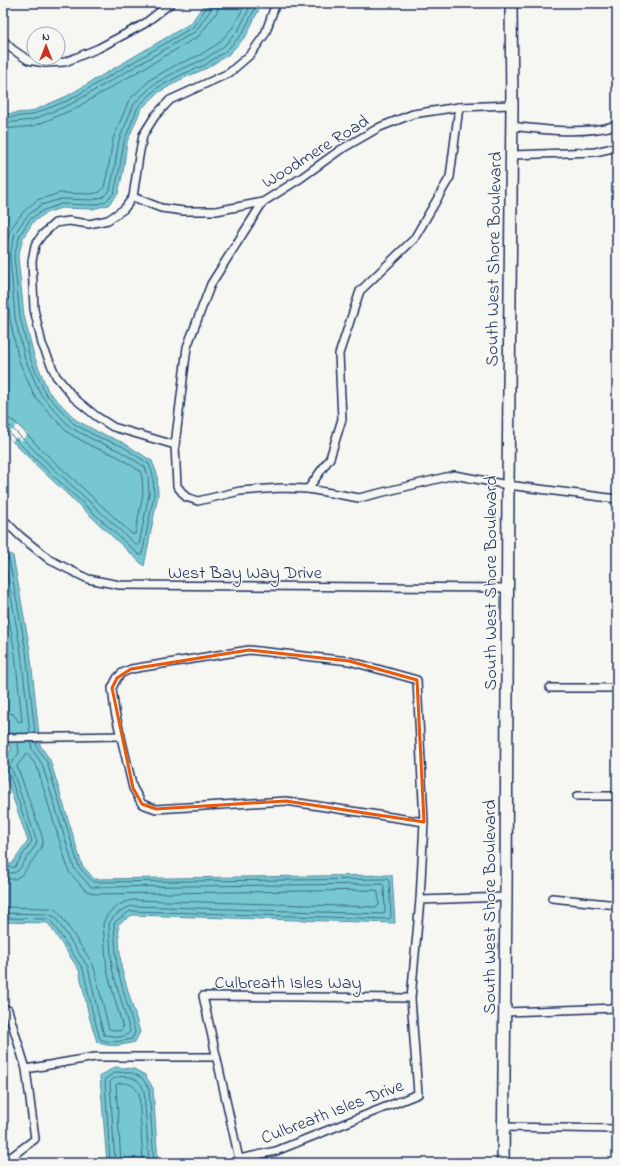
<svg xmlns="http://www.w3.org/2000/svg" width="620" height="1166" font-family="'Indie Flower',sans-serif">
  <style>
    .water { fill: #76c7cf; stroke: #528aa2 }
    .pier { fill: #f6f6f2 }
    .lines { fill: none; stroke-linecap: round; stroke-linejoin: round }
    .shore { stroke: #3f6c8b; stroke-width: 1 }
    .street-casing { stroke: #1b2f5e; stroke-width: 10 }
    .secondary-casing { stroke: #1b2f5e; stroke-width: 14 }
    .street { stroke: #f6f6f2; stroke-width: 7 }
    .secondary { stroke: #f6f6f2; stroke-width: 11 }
    .marked { fill: none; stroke: #e8590c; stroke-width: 3; stroke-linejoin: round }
    .labels { text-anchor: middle; stroke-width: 3; stroke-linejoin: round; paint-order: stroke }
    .street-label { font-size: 18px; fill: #1b2f5e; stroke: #f6f6f2 }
  </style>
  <rect width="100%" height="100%" fill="#f6f6f2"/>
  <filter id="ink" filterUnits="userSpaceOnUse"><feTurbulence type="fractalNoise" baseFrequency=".025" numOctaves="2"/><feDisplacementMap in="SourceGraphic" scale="8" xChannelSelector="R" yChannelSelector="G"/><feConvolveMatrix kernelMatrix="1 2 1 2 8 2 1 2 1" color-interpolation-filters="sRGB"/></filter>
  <g filter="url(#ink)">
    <g class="water">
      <path d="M205,3h57l-16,33 -17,18 -22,14 -23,10 -25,14 -18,17 -14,33 -4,30 -5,22 -10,11 -15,4 -32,-1 -15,5 -13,9 -10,16 -5,19 6,59 10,40 14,35 28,29 22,12 26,11 28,18 5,13 1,21 -14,71 -111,-104 -30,-30v-318l27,-2 37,-16 124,-73z"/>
      <path d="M3,550l10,6 17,94 10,95 10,15 32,105 12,14 298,-4 3,48 -263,-8 -14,9 3,43 19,65 -5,10c-12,3 -26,6 -38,0l-8,-26 -10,-46 -31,-47 -45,-1v-58h9l16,-23 -23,-66 -2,-17 8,-8 -8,-30z"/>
      <path d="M115,1067l19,2 11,6 8,13 5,75h-51l-7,-87z"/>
    </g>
    <path class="pier" d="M17,425l11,9 -7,7 -4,-4 -5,4 -5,-5z"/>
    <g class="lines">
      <g class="shore">
        <path d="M3,118l28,-3 38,-15 124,-73 14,-20 1,-4"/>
        <path d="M3,123l29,-3 39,-16 125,-73 15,-22 2,-6"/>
        <path d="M3,129l31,-3 40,-17 125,-73 18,-24 2,-9"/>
        <path d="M3,418l6,1 6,3 28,29 89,83h3l8,-40 -1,-17 -2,-6 -23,-15 -26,-10 -24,-14 -32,-35 -16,-36 -9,-41 -6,-66 6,-24 13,-18 14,-12 23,-7 31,1 9,-2 4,-5 4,-17 5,-31 16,-39 22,-21 27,-15 22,-9 19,-12 14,-16 13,-24"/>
        <path d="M3,424l8,3 28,28 97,90h3l10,-51 -1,-18 -3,-9 -25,-16 -26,-11 -23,-12 -30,-33 -16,-36 -10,-41 -5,-63 5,-22 12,-17 14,-11 20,-6 31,1 11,-3 7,-7 4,-19 5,-31 15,-36 20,-20 27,-15 22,-9 20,-13 15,-16 14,-28"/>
        <path d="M3,430l4,1 28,28 104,96h3l12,-60 -1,-20 -4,-11 -27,-18 -26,-10 -22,-12 -29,-31 -15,-35 -10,-41 -6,-61 6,-21 10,-16 14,-9 17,-6 32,1 12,-3 9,-9 5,-21 5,-31 14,-34 19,-19 26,-14 22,-9 21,-14 16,-17 16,-31"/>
        <path d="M3,554l6,5 17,92 9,82"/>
        <path d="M3,560l2,2 16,90 9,81"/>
        <path d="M3,585l12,68 7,68 -3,1 -6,-8 -10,-3"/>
        <path d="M3,770l3,1 3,2 23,68 -17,26 -12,1"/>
        <path d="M3,873h10l5,-2 17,-25 2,-4 -24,-70 -4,-6 10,-13 -1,-11"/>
        <path d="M3,879h12l8,-5 18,-26 2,-6 -1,-6 -25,-70 10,-13 10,14 32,105 16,18 10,4 281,-4 2,2 1,13 -2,2 -244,-7c-11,1 -27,12 -30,24l4,47 16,57 -3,3 -11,-2 -16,-65 -34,-51 -4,-4 -6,-1 -46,-1"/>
        <path d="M3,913l45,1 7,3 33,50 10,46 6,22 17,2 7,-3 2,-3 -18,-62 -3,-45c3,-8 16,-17 24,-18l250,8 2,-2 -1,-26 -2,-2 -291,3 -17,-19 -32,-104 -10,-15 -1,-7"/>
        <path d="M3,918l45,1 3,2 32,48 10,45 7,25c9,5 23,2 32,0l3,-7 -18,-64 -3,-44 2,-3 14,-10 259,8 2,-2 -2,-36 -2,-2 -294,3 -14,-15 -32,-105 -10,-15 -1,-5"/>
        <path d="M110,1163l-5,-84 11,-7 17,1 9,5 7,11 5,74"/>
        <path d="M115,1163l-5,-81c6,-8 22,-7 29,0 2,2 4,6 5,9l5,72"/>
        <path d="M121,1163l-5,-78 3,-2c10,0 14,1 20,10l4,70"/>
      </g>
      <defs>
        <g id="street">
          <path d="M3,40l9,9 16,11 17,3 20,-1 34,-14 45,-24 27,-21"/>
          <path d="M512,126c35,4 71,9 105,-1"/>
          <path d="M512,155l83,-3 22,-5"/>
          <path d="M133,197l28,11 23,3h32l47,-9 38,-24 39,-28 40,-23 33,-13 46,-7 53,-2"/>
          <path d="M263,202l-52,82 -24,63 -12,98 2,41 9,11 12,4 42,-10 41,-3 27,1 51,9 95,-23 54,10 109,14"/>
          <path d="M175,445l-62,-18 -17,-11 -22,-18 -18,-22 -14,-32 -8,-35 -2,-48 3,-16 7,-10 13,-12 14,-2 20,3 19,-4 16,-11 9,-12 6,-41 4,-21 12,-19 15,-16 59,-27 22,-19 14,-20 11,-31"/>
          <path d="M308,489l22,-31 12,-39 -3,-65 21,-63 54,-52 36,-62 9,-70"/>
          <path d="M3,519l17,17 30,24 38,19 32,6 387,3"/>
          <path d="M550,688h67"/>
          <path d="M3,738l118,-2"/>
          <path d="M577,796h40"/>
          <path d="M552,898l65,7"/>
          <path d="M420,900l86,-3"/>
          <path d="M411,998l-208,-2 36,163 37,-8 142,-57 -7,-96 9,-98 4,-78 -7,-142 -68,-19 -100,-11 -118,19 -9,4 -5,5 -5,10 3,24 18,76 9,16 14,5 130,-8 138,21"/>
          <path d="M3,1009l5,1 18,59 9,70 -24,18 -8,-2"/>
          <path d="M506,1012l111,-4"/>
          <path d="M26,1069l69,-12h121"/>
          <path d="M503,1127l114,2"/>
        </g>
        <path id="secondary" d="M503,1163l3,-266 2,-412 4,-380 -1,-102"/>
      </defs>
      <use href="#street" class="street-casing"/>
      <use href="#secondary" class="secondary-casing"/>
      <use href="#street" class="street"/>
      <use href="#secondary" class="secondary"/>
    </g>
  </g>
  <path class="marked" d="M249,650l100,11 68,19 7,142 -138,-21 -130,8 -14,-5 -9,-16 -21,-100 5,-10 14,-9z"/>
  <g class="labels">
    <g class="street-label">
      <text transform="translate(315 151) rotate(-32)" y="6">Woodmere Road</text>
      <text transform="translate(493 259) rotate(-89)" y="6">South West Shore Boulevard</text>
      <text x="245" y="578">West Bay Way Drive</text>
      <text transform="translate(490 583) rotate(-90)" y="6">South West Shore Boulevard</text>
      <text transform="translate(489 907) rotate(-90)" y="6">South West Shore Boulevard</text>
      <text x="288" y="988">Culbreath Isles Way</text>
      <text transform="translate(332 1111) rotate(-21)" y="6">Culbreath Isles Drive</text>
    </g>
  </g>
  <rect width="620" height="1166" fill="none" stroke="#f6f6f2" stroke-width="16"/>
  <rect x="8" y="8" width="604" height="1150" fill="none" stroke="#1b2f5e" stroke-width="1.5" filter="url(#ink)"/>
  <g transform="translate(46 46)"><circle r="19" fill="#f6f6f2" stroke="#9ea6b7"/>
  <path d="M0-3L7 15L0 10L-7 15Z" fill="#c8321e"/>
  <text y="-6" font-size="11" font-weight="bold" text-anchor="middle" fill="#1b2f5e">N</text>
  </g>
</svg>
